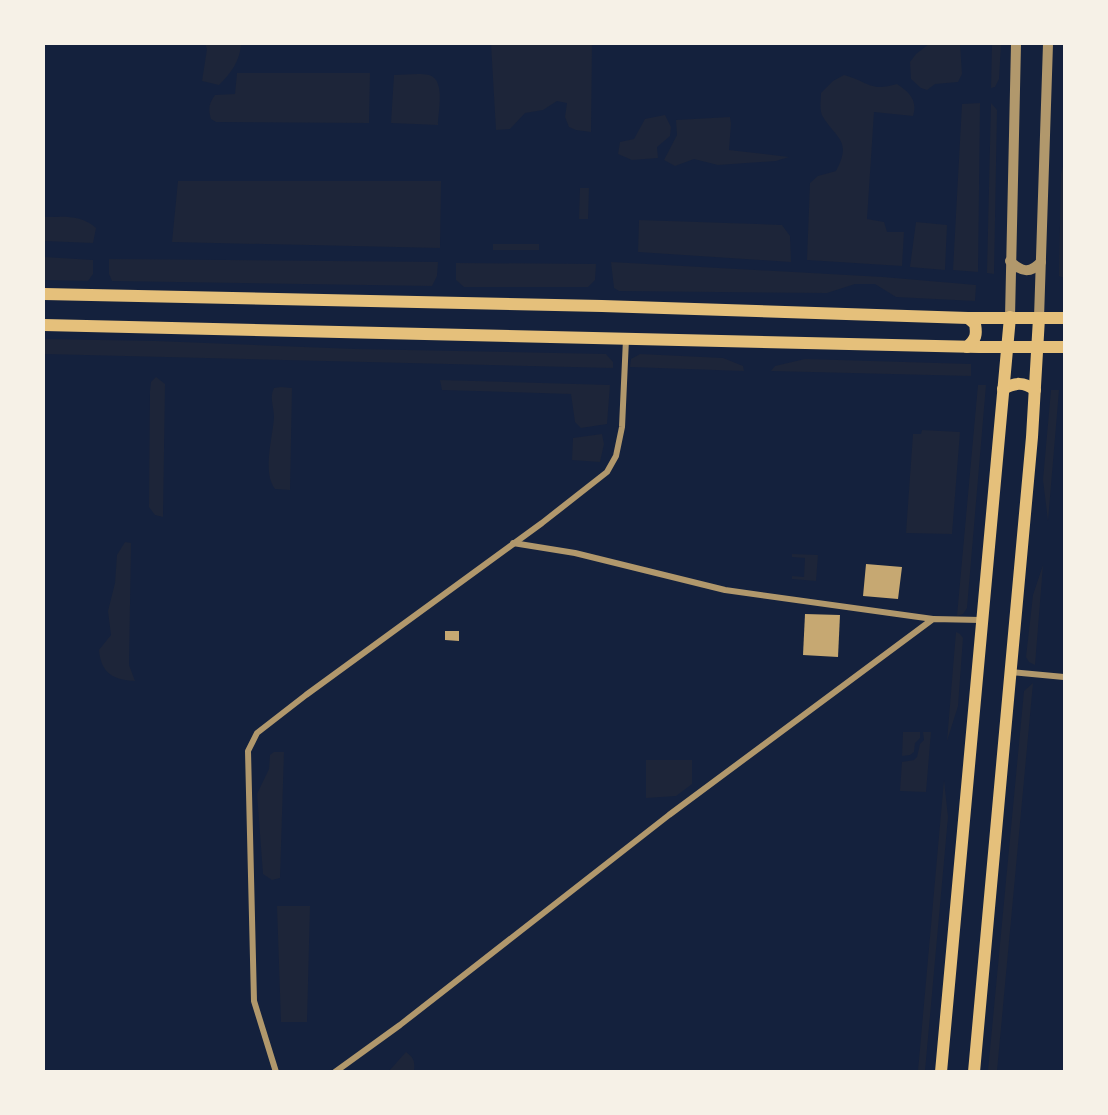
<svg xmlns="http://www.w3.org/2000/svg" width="1108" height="1115" font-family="'Alegreya Sans',sans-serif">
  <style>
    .green { fill: #1d2539 }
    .building { fill: #c6a872 }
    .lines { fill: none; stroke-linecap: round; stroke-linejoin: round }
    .minor { stroke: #b1986c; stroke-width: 6 }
    .tertiary { stroke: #b1986c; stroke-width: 10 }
    .secondary { stroke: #e5c07b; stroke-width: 12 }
  </style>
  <rect width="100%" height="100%" fill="#14213d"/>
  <g class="green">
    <path d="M205,44h36c-1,17 -10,29 -22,41l-17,-4 5,-32z"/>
    <path d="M491,44h101l-1,88 -15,-2 -7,-3 -4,-10 2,-14 -10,-2 -14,9 -18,3 -15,16 -14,1z"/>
    <path d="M929,44h31l2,30 -4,8 -23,2 -8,6 -6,-2 -10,-9 -1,-17 6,-8z"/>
    <path d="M992,44h9l-2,35 -4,8 -4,1z"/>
    <path d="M237,73h133l-1,50 -153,-1 -5,-3c-3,-10 -2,-16 4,-24l20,-1z"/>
    <path d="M394,75c10,0 25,-2 35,0 17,5 9,37 9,50l-47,-2z"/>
    <path d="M844,75c25,7 26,17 53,9 12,8 21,16 16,32l-39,-4 -7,107 17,3 3,10h17l-2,34 -95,-6 3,-77 8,-7 18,-5c16,-30 1,-32 -13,-54 -4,-6 -2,-17 -2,-24l12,-12z"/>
    <path d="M980,103l-2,169 -25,-2 9,-166z"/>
    <path d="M991,103l6,7 -3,164 -7,-1z"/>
    <path d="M665,115l6,12 -1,9 -13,11 1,11 -26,2 -14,-6 2,-12 14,-3 11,-20z"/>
    <path d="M730,117l1,7 -2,26 60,7 -13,4 -58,4 -24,-6 -19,7 -11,-6 13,-25 -1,-15z"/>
    <path d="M1064,162v116l-5,-2 2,-102z"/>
    <path d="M178,181h263l-1,67 -268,-6z"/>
    <path d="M580,188h9l-1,31h-9z"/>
    <path d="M44,217c19,0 37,-3 52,11l-3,15 -49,-2z"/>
    <path d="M639,220l143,5 8,11 1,26 -153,-10z"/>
    <path d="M916,222l31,3 -2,45 -35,-3z"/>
    <rect x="493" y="244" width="46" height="6"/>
    <path d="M44,257l49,3v14l-5,7 -44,-1z"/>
    <path d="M109,259l329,3 -1,14 -5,10 -320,-5 -3,-7z"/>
    <path d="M611,262l272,15 93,8 -1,16 -79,-4 -21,-13h-20l-28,9 -208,-2 -5,-3z"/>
    <path d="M456,263l140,1 -1,16 -7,7h-124l-8,-7z"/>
    <path d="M44,339l112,2 199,8 251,5 7,8v6l-569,-14z"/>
    <path d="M640,354l83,4 20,8 1,5 -114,-4 1,-8z"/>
    <path d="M805,359l166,5v12l-200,-5 4,-5z"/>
    <path d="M156,377l9,7 -2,133 -8,-2 -6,-8 1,-116 1,-9z"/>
    <path d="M440,380l170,5 -3,39 -26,4 -6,-6 -4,-28 -129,-4z"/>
    <path d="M978,385h8l-19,223 -4,6 -6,2z"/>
    <path d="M281,387l11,1 -2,102 -15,-1c-13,-17 -2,-53 -1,-72 0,-10 -5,-20 0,-29z"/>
    <path d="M1051,390h8l-11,131 -5,-41z"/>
    <path d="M922,430l38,2 -8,102 -46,-1 7,-99h8z"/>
    <path d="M602,434l2,10 -4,18 -28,-2 1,-22z"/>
    <path d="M125,542l6,1 -2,122 6,16c-22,-1 -34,-8 -36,-31l12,-15 -3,-24 7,-28 2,-28z"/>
    <path d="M792,554l26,1 -2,26 -24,-2v-3l12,1 1,-19 -13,-1z"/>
    <path d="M1043,565l-8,100 -6,-3 -3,-5 7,-62z"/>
    <path d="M956,632l4,2 3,4 -5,68 -11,35z"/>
    <path d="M1033,683l-36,388h-9l36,-380z"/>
    <path d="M903,732h17v6l-5,5 -1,9 -4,3 -8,1z"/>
    <path d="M923,732h8l-5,60 -26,-1 2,-29 12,-2 3,-3 3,-13 4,-4z"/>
    <path d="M274,752h10l-4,126 -8,2 -9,-6 -6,-80 12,-25 1,-14z"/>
    <path d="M646,760h46v24l-16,12 -30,2z"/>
    <path d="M944,780l4,37 -23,254h-7z"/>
    <path d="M277,906h33l-3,116h-26z"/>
    <path d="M406,1052c8,6 9,9 8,19h-25z"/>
  </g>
  <g class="building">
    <path d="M866,564l36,3 -4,32 -35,-3z"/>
    <path d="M805,614l35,1 -2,42 -35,-2z"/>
    <path d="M445,631h14v10l-14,-1z"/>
  </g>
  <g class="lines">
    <g class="minor">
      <path d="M513,543l62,10 150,37 208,29"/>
      <path d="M1011,672l53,5"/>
      <path d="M276,1072l-22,-71 -6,-250 9,-18 49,-38 236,-172 65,-51 9,-16 6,-29 4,-88"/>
      <path d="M335,1072l65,-47 269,-210 264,-196 48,1"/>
    </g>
    <g class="tertiary">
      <path d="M1010,261c11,11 20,13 31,1"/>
      <path d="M1010,317l6,-273"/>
      <path d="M1039,318l9,-274"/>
    </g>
    <g class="secondary">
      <path d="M44,294l558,12 366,12h96"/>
      <path d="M44,325l935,22h85"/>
      <path d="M967,347c9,-8 10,-12 8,-23l-7,-6"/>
      <path d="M1003,389c12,-7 21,-7 32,1"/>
      <path d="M941,1072l69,-755"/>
      <path d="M974,1072l58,-635 7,-119"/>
    </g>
  </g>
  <rect width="1108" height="1115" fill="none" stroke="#f6f1e7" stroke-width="90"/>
</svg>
